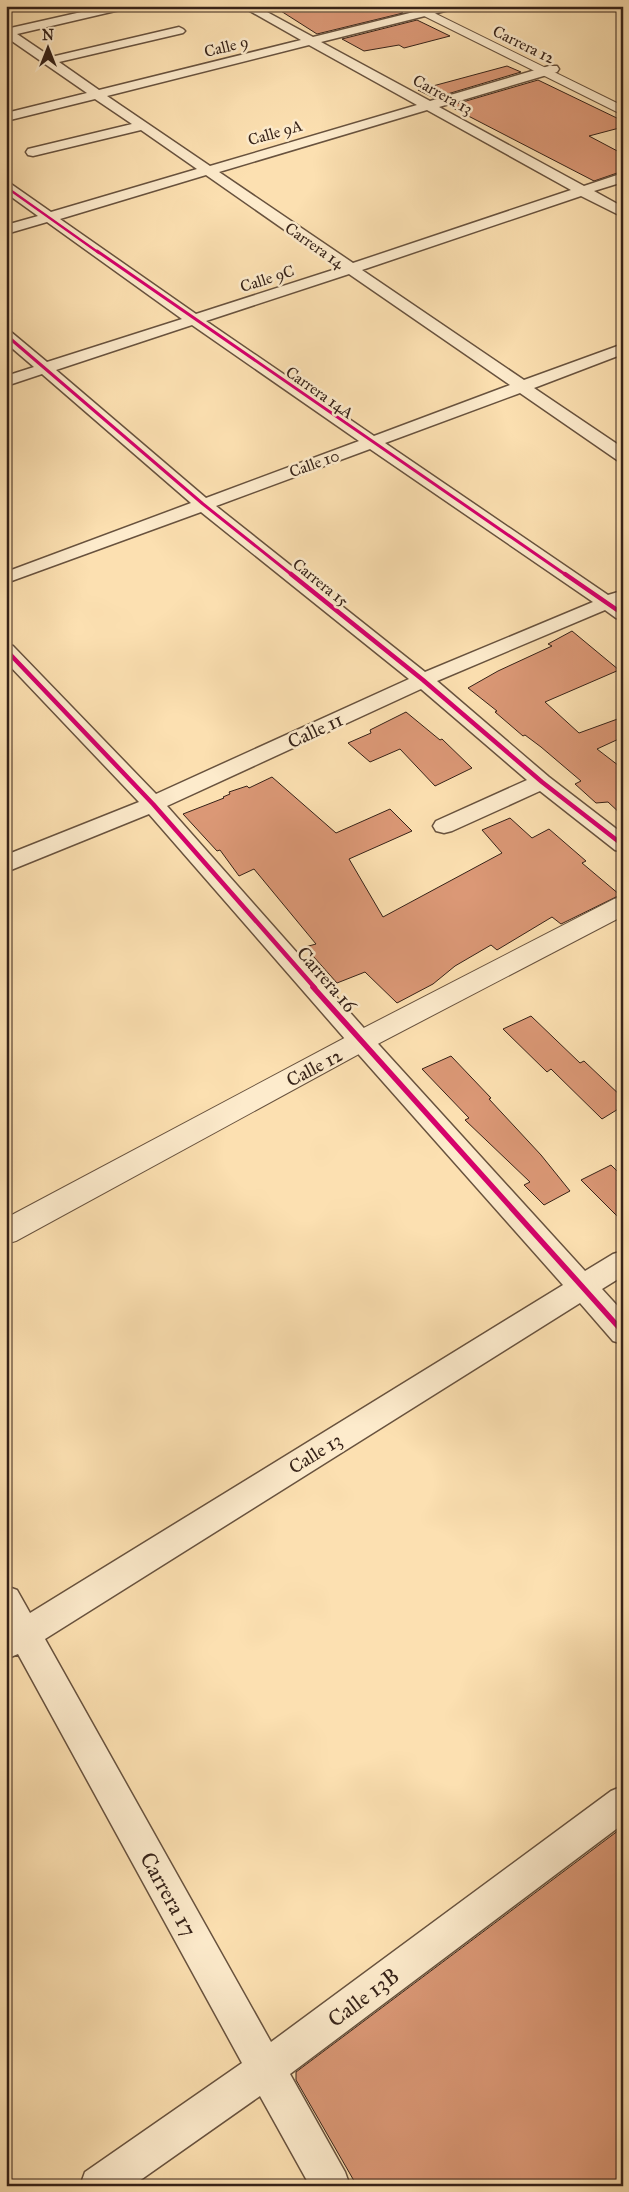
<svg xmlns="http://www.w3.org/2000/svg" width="629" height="2192" font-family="'IM FELL Great Primer',serif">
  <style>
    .building { fill: #db9876; stroke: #362218 }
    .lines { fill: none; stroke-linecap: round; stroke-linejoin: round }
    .minor-casing { stroke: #68523e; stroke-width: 3 }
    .tertiary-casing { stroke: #68523e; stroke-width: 2 }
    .minor { fill: #fdebcc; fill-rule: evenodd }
    .tertiary { fill: #fdebcc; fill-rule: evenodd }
    .cycleway-far3-casing { stroke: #fdebcc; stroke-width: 4.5 }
    .cycleway-far2-casing { stroke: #fdebcc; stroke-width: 5 }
    .cycleway-far1-casing { stroke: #fdebcc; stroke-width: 7 }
    .cycleway-casing { stroke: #fdebcc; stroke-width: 9 }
    .cycleway-far3 { stroke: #d6006c; stroke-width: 2.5 }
    .cycleway-far2 { stroke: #d6006c; stroke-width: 3 }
    .cycleway-far1 { stroke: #d6006c; stroke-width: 4.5 }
    .cycleway { stroke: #d6006c; stroke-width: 5.5 }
    .labels { text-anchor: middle; stroke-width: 5; stroke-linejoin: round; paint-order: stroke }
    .far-street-label { font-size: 16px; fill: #362218; stroke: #fdebcc }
    .street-label { font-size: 19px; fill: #362218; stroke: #fdebcc }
    .near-street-label { font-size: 22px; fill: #362218; stroke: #fdebcc }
  </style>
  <rect width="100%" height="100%" fill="#fce0b1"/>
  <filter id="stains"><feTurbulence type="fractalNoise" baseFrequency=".004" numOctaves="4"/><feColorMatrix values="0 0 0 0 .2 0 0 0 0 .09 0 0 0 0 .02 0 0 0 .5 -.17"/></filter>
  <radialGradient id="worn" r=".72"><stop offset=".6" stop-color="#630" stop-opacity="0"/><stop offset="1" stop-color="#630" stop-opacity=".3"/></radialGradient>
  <g class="building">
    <path d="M273,6h117l13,7 -86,21z"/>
    <path d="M417,20l33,16 -46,12 -5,-3 -35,6 -22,-12z"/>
    <path d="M507,66l14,6 -87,26 -16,-8z"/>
    <path d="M538,80l85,41v6l-34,9 34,18v17l-29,10 -145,-75z"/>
    <path d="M572,631l47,39 -74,32 34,31 44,-16v20l-26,12 26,20v47l-15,-14 -12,1 -21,-19 6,-3 -40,-34 -16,-12 -2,1 -28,-24 2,-1 -29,-23 30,-17 54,-25 -4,-2z"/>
    <path d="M406,712l34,28 2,-1 30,29 -37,18 -35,-37 -30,13 -22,-19 23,-10 -1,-3z"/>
    <path d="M272,777l64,56 54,-24 22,22 -63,28 34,58 119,-64 -20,-23 28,-12 22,20 17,-9 37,32 -4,2 38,32 -59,29 -9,-7 -55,33 -6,-5 -36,21 -22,18 -36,19 -32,-31 -28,11 -32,-36 11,-3 -62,-75 -15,7 -19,-26 -3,1 -34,-37 41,-16 -1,-1 7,-3 -1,-2 18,-6 2,2z"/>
    <path d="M531,1016l49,47 4,-2 39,37v8l-21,13 -51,-50 -4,3 -44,-43z"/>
    <path d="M451,1056l40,42 -2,1 52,56 29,36 -26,14 -20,-20 6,-3 -65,-62 4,-2 -47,-49z"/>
    <path d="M611,1165l12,12v45l-42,-42z"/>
    <path d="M623,1827v359h-266l-61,-106v-8z"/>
  </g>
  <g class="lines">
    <defs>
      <path id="minor" d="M108,6h22l-6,3 -107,25 34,23 128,-30 4,2 2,2 -2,2 -124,29 40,28 202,-50 -60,-34h15l57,31 125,-31h21l-2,2 -136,34 109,59 119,-35h8l2,3 -2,3 -118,35 145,79 39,-13v9l-29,9 29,16v10l-42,-21 -219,74 162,110 99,-36v10l-89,34 89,60v13l-6,-1 -97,-67 -135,50 223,152 10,-3 5,2v9l-2,1 2,1v15l-7,-2 -11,-8 -168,71 112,96 74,57v18l-8,-2 -75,-59 -88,40 -8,2 -8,-2 -3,-5 3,-5 91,-41 -106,-91 -254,117 203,229 215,236 28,-17 10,-3v25l-21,13 21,23v32l-10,-3 -33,-38 -535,336 226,403 340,-251 12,-5v38l-333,250 55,98 5,14h-40l-50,-90 -128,90h-52l5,-14 157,-109 -224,-409 -12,5v-73l11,4 13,23 533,-328 -211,-238 -203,-233 -143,58v-17l133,-53 -133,-140v-18l7,2 143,148 253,-115 -208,-167 -195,71v-11l185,-69 -149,-129 -36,12v-10l28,-9 -28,-24v-13l5,2 36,30 135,-43 -135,-97 -41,12v-9l32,-9 -32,-23v-10l5,1 40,28 146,-43 -56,-39 -108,26 -5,-1 -2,-3 2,-3 104,-25 -37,-25 -89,22v-8l81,-20 -81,-56v-8zM309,45l108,60 -207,61 -103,-70zM427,110l144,80 -218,73 -134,-91zM206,175l133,93 -143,46 -136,-95zM349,274l161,111 -136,51 -168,-115zM192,325l167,116 -153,57 -150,-128zM370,449l223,153 -168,70 -209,-166z"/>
      <g id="tertiary">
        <path d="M404,6h16l203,100v9z"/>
        <path d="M623,896v20l-253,132 -354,193 -10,3v-26l346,-184 262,-135z"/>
      </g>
    </defs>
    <use href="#minor" class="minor-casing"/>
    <use href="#tertiary" class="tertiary-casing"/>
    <use href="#minor" class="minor"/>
    <use href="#tertiary" class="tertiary"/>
    <defs>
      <path id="cycleway-far3" d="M6,187l93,66"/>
      <g id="cycleway-far2">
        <path d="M97,251l469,324"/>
        <path d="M6,335l197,169 89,71"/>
      </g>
      <g id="cycleway-far1">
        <path d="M291,574l132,106 119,102 81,63"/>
        <path d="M565,574l58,40"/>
        <path d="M6,650l147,154 162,184"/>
      </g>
      <path id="cycleway" d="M313,987l310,345"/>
    </defs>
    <use href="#cycleway-far3" class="cycleway-far3-casing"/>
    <use href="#cycleway-far2" class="cycleway-far2-casing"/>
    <use href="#cycleway-far1" class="cycleway-far1-casing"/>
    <use href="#cycleway" class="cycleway-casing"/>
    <use href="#cycleway-far3" class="cycleway-far3"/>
    <use href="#cycleway-far2" class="cycleway-far2"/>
    <use href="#cycleway-far1" class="cycleway-far1"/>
    <use href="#cycleway" class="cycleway"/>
  </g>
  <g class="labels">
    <g class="far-street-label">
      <text transform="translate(524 44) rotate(26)" y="6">Carrera 12</text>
      <text transform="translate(226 46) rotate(-14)" y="6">Calle 9</text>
      <text transform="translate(443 94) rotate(29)" y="6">Carrera 13</text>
      <text transform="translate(275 132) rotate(-16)" y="6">Calle 9A</text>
      <text transform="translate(315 245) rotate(35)" y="6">Carrera 14</text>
      <text transform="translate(267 278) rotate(-18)" y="6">Calle 9C</text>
      <text transform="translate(320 392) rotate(35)" y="6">Carrera 14A</text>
      <text transform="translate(314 463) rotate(-20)" y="6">Calle 10</text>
      <text transform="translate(321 582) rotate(39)" y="6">Carrera 15</text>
    </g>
    <g class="street-label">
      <text transform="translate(315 730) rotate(-25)" y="7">Calle 11</text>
      <text transform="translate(327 979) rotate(49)" y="7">Carrera 16</text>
      <text transform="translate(314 1067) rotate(-28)" y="7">Calle 12</text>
      <text transform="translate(315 1453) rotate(-32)" y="7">Calle 13</text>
    </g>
    <g class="near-street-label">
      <text transform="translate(169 1894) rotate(61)" y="8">Carrera 17</text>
      <text transform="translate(363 1997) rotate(-37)" y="8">Calle 13B</text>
    </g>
  </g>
  <rect width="629" height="2192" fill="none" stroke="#fce0b1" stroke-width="25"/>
  <rect x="8" y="8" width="614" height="2177" fill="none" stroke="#362218" stroke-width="2.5"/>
  <rect x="12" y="12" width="604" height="2167" fill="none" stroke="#362218"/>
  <g transform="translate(48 48)" stroke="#fdebcc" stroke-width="4" paint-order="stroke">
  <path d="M0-4L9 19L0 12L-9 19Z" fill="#362218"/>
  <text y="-8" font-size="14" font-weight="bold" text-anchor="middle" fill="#362218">N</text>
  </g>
  <rect width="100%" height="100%" filter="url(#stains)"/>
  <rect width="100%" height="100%" fill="url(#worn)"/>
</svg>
